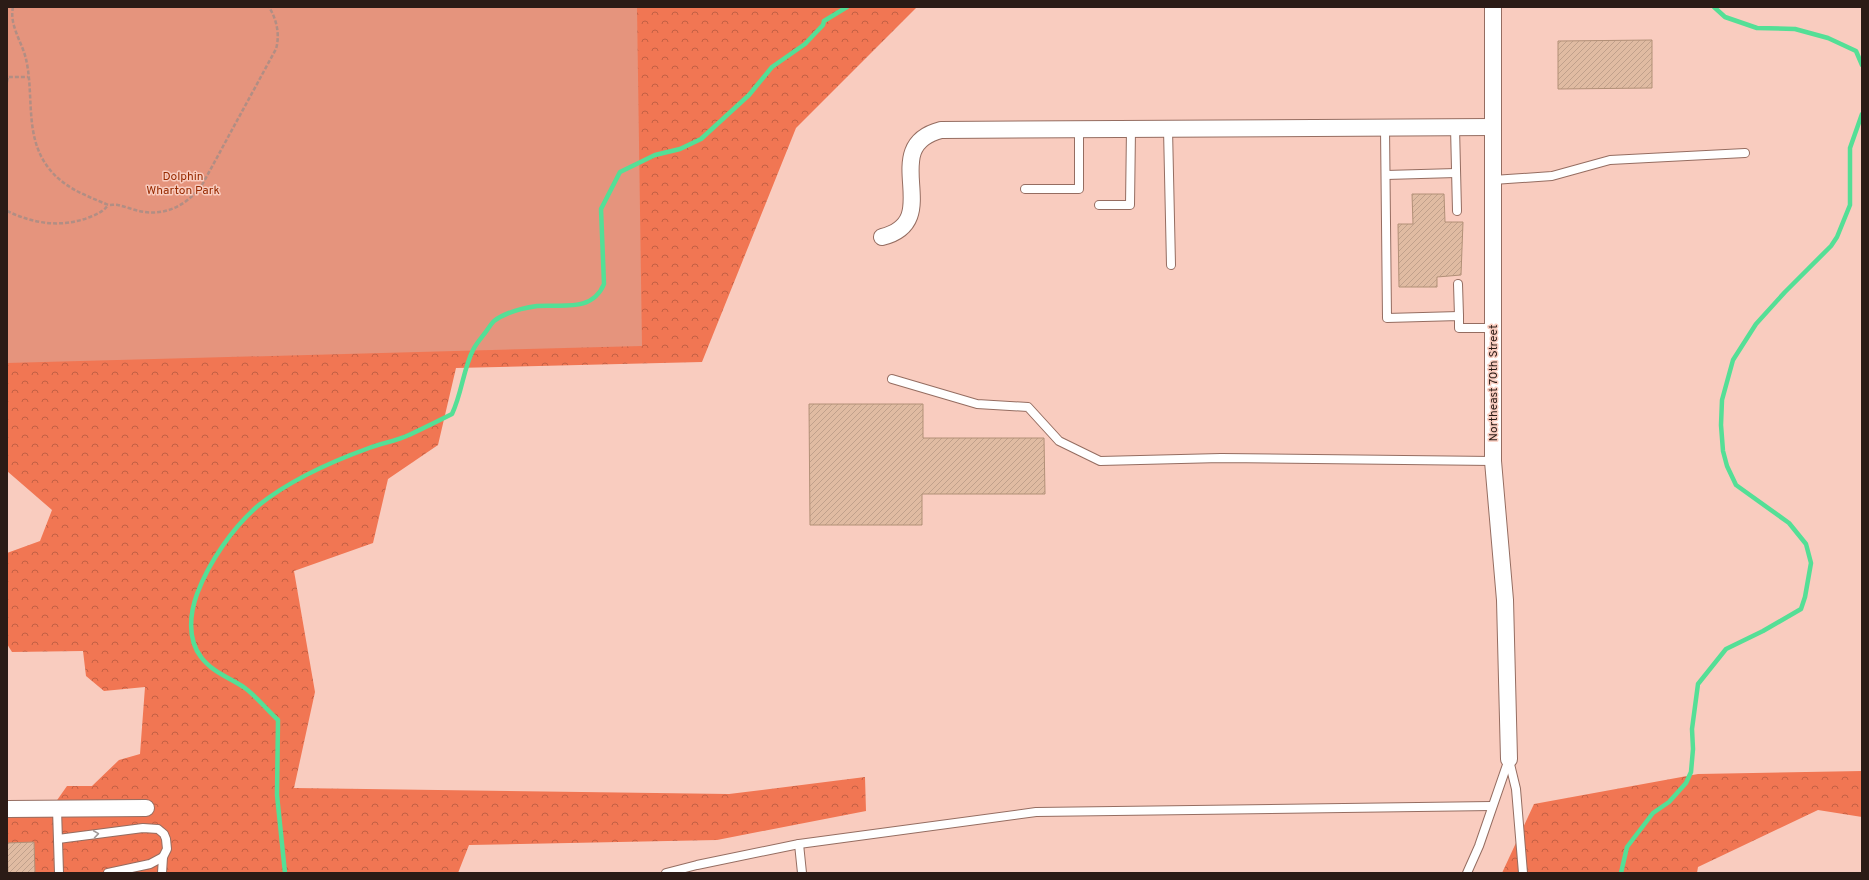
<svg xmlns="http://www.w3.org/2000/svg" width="1869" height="880" font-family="Overpass,sans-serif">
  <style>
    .forest { fill: url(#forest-crowns) }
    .park { fill: #e5947d }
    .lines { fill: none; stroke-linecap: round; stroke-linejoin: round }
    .stream { stroke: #54df96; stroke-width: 4.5 }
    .building { fill: url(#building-hatch); stroke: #b29077 }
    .service-casing { stroke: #956d61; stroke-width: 10 }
    .minor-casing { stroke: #956d61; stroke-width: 18 }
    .path { stroke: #b18e84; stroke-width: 2.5; stroke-dasharray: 4 2; stroke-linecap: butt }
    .service { stroke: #fff; stroke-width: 8 }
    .minor { stroke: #fff; stroke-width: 16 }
    .oneway { stroke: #a09896 }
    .labels { text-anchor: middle; stroke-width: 3; stroke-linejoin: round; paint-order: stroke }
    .park-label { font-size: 12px; fill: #972a00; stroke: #f9ccbf }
    .street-label { font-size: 12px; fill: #2b1b16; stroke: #f9ccbf }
  </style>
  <defs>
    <pattern id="forest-crowns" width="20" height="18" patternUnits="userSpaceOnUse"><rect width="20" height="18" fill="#f17653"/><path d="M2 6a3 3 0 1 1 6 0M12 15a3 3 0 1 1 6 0" fill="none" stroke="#c36044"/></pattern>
    <pattern id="building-hatch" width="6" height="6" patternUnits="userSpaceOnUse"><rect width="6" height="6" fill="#e0bba2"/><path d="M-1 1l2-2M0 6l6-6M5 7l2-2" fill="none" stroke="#c0a08b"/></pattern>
  </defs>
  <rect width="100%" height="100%" fill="#f9ccbf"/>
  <g class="forest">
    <path d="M353,7h564l-121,121 -94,234 -246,6 -18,77 -50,34 -15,64 -79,28 21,121 -21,96 435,6 136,-17 1,34 -149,29 -248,5 -11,28h-451v-59l41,-1 19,-27h25l27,-26 21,-6 5,-67 -41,4 -18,-15 -3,-25 -71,1 -5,-8v-91l33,-12 12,-31 -45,-39v-171z"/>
    <path d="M1862,771v46l-44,-7 -120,57 -1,6h-195l32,-69 164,-30z"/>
  </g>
  <path class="park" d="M7,7h630l5,339 -635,17z"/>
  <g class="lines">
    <g class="stream">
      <path d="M1714,7l11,10 32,11 38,1 33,9 28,13 6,14"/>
      <path d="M285,873l-8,-78 1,-75c-11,-10 -21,-23 -33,-32 -15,-10 -33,-16 -44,-31 -14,-18 -11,-44 -4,-63 12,-32 36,-67 62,-89 30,-24 74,-44 110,-57 13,-5 27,-7 40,-13 15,-7 29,-14 43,-21 10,-21 11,-44 21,-64 3,-6 8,-12 12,-17 3,-4 6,-9 9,-12 12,-9 29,-13 43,-15 24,-2 55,7 67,-22l-3,-75 19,-37 35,-17 25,-6 21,-10 48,-44 23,-28 33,-23 18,-19 1,-4 23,-14"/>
      <path d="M1621,873l6,-26 26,-34 16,-11 17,-19 5,-11 2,-23 -1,-20 6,-45 28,-35 37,-18 38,-22 4,-12 6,-34 -5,-19 -17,-21 -53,-38 -9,-19 -4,-15 -2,-26 1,-25 11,-40 23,-36 29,-32 46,-46 6,-9 13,-32v-57l12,-34"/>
    </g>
  </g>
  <g class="building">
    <path d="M1652,40v48l-94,1v-48z"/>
    <path d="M1412,194h32l1,28h18l-2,53 -24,2v10h-38l-1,-63h15z"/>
    <path d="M809,404h114v34h121l1,56h-123v31h-112z"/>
    <path d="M34,842l1,31h-27l-1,-30z"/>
  </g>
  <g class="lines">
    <defs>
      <g id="service">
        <path d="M1455,127l2,84"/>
        <path d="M1385,128l2,190 72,-2v12h34"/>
        <path d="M1168,129l3,136"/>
        <path d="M1386,175l70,-2"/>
        <path d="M1493,180l59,-4 58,-16 135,-7"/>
        <path d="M1025,189h54v-60"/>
        <path d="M1099,205h31l1,-76"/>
        <path d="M1458,284l1,32"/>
        <path d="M892,379l85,25 51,3 31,34 41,20 121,-3 272,3"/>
        <path d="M1509,760l7,29 7,84"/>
        <path d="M57,809l2,64"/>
        <path d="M58,839l85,-11 15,1 6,5 2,5 1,10 -4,8 -1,16"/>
        <path d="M799,844l3,29"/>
        <path d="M108,873l42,-9 13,-7"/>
        <path d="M666,873l31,-8 102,-21 237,-32 456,-6"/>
        <path d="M1467,873l12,-27 30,-87"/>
      </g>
      <g id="minor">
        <path d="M1493,7v454l12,139 4,159"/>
        <path d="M882,237c65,-16 -7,-90 59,-107l552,-3"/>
        <path d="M7,809l139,-1"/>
      </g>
    </defs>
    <use href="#service" class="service-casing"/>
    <use href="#minor" class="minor-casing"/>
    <g class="path">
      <path d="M13,7c-4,18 9,35 13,52 8,35 -1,73 19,104 15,23 37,31 61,41 4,2 8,0 12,1 9,2 18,6 27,7 23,3 43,-8 57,-27l74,-136c4,-14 1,-29 -7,-42"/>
      <path d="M7,82l1,-5h20"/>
      <path d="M7,211c27,13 55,17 83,6 7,-3 13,-5 18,-12"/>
    </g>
    <use href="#service" class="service"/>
    <use href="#minor" class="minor"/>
  </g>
  <defs><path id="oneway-chevron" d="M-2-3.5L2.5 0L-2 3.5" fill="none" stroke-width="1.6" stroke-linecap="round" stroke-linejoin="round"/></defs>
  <use class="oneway" href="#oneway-chevron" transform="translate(96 834) rotate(-8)"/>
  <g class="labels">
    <g class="park-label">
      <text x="183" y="180">Dolphin<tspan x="183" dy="14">Wharton Park</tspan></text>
    </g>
    <g class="street-label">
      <text transform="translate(1493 383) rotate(-90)" y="4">Northeast 70th Street</text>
    </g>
  </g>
  <rect width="1869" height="880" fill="none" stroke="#2b1b16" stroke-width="16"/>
</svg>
